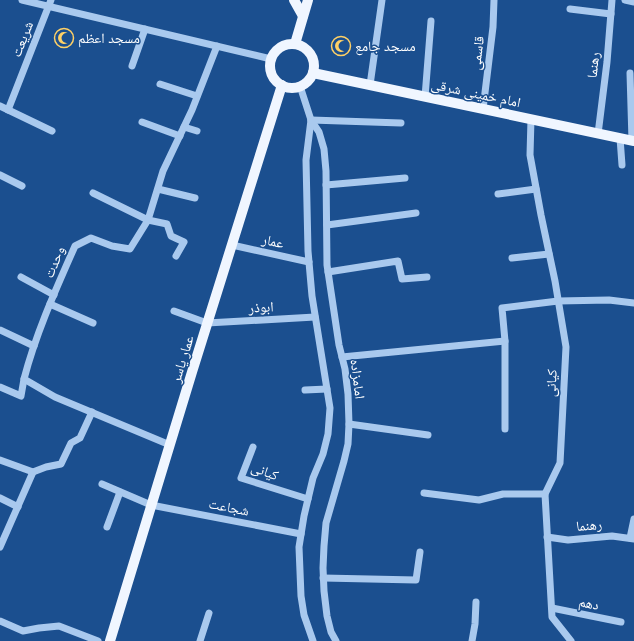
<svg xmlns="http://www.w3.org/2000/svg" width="634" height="641" font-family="Lato,'Noto Naskh Arabic',sans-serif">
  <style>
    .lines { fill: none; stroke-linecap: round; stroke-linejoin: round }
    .minor { stroke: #a9c9ee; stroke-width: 7 }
    .major { stroke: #f0f6ff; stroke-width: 10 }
    .labels { text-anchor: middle; stroke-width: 3; stroke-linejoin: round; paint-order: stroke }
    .poi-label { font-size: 14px; fill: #fff; stroke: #1b4f8f; text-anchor: start }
    .street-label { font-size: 14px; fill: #fff; stroke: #1b4f8f }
  </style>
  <rect width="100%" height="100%" fill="#1b4f8f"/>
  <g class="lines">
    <g class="minor">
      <path d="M22,0l249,59"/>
      <path d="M625,0l9,2"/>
      <path d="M570,9l41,5"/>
      <path d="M132,66l13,-37"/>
      <path d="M630,73l2,68"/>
      <path d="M160,84l37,12"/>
      <path d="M370,85l12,-85"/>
      <path d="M300,86l11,34 8,12 5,17 2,22 1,94 12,80 6,24 3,25 1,30 -1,20 -4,17 -18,62 -2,23 -1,22 1,23 3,25 4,16 5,9"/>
      <path d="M425,97l6,-76"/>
      <path d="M0,106l52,25"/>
      <path d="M483,109l10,-82 1,-27"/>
      <path d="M8,110l43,-110"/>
      <path d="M531,119l-1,36 11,60 14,66 11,66 -6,116 -15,31 7,123 19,24"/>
      <path d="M311,120l-5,40 2,91 4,45 18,112 -2,26 -5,20 -10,24 -9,38 -5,31 2,49 3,19 9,26"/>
      <path d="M311,120l90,3"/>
      <path d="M142,122l38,14"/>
      <path d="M184,127l13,4"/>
      <path d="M598,134l9,-72 5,-62"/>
      <path d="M620,138l2,27"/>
      <path d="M0,175l22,11"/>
      <path d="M326,185l79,-7"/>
      <path d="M158,189l37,9"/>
      <path d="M93,193l55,27 19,4 4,12 13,6 -8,14"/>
      <path d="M498,194l38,-5"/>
      <path d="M327,225l89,-12"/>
      <path d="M232,245l77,17"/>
      <path d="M512,258l37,-4"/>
      <path d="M328,272l70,-11 4,18 25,-2"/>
      <path d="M21,277l33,18"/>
      <path d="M50,304l43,19"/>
      <path d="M174,311l33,12 108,-6"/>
      <path d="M0,330l34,16"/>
      <path d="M342,357l163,-16"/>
      <path d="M0,387l21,9 3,-17"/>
      <path d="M305,390l22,-1"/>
      <path d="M349,424l79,11"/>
      <path d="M505,429v-88l-3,-33 56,-7 51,-1 25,3"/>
      <path d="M170,445l-115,-48 -31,-18c12,-46 32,-90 51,-133l16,-8 21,8 18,3 18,-29 15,-49 29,-61 25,-64"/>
      <path d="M253,447l-12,31 67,21"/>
      <path d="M0,460l33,12"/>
      <path d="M102,484l49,21 150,29"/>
      <path d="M424,493l55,7 24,-6h42"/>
      <path d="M0,498l18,9"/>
      <path d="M107,527l13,-35"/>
      <path d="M547,537l21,3 44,-4 22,3"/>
      <path d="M630,538l4,-19"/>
      <path d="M0,547l33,-75 13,-5 15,-3 10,-21 9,-5 12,-26"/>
      <path d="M323,578l93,2 4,-28"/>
      <path d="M552,608l69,14"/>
      <path d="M0,621l23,10 16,-3 20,-2 39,15"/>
      <path d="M200,641l9,-28"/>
      <path d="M472,641l3,-17 1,-22"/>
    </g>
    <g class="major">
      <path d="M294,0l9,16"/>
      <path d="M295,44l13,-44"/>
      <circle cx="292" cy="66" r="22"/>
      <path d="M313,73l321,68"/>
      <path d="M110,641l82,-269 90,-287"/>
    </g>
  </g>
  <defs>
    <symbol id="mosque-ring" viewBox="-11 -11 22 22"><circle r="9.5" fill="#1b4f8f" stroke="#ffd166" stroke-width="1.5"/><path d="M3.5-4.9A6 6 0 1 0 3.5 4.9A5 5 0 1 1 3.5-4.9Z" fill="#ffd166"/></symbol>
  </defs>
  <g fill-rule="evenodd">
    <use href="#mosque-ring" x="53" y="27" width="22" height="22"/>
    <use href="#mosque-ring" x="330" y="35" width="22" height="22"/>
  </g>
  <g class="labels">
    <g class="poi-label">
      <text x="78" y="43">مسجد اعظم</text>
      <text x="355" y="51">مسجد جامع</text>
    </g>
    <g class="street-label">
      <text transform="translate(22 39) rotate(-68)" y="5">شریعت</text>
      <text transform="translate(477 53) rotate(-83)" y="5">قاسمی</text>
      <text transform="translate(593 65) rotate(-84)" y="5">رهنما</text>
      <text transform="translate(476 93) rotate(12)" y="5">امام خمینی شرقی</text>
      <text transform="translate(273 241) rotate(12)" y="5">عمار</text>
      <text transform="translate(54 262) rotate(-67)" y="5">وحدت</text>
      <text transform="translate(261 307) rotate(-3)" y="5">ابوذر</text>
      <text transform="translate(182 359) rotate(-73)" y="5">عمار یاسر</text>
      <text transform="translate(358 379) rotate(83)" y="5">امامزاده</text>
      <text transform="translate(551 383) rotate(-87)" y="5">کیانی</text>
      <text transform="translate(265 471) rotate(21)" y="5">کیانی</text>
      <text transform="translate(229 507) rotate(11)" y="5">شجاعت</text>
      <text transform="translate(589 525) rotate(-5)" y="5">رهنما</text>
      <text transform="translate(589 603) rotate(11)" y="5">دهم</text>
    </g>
  </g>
</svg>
